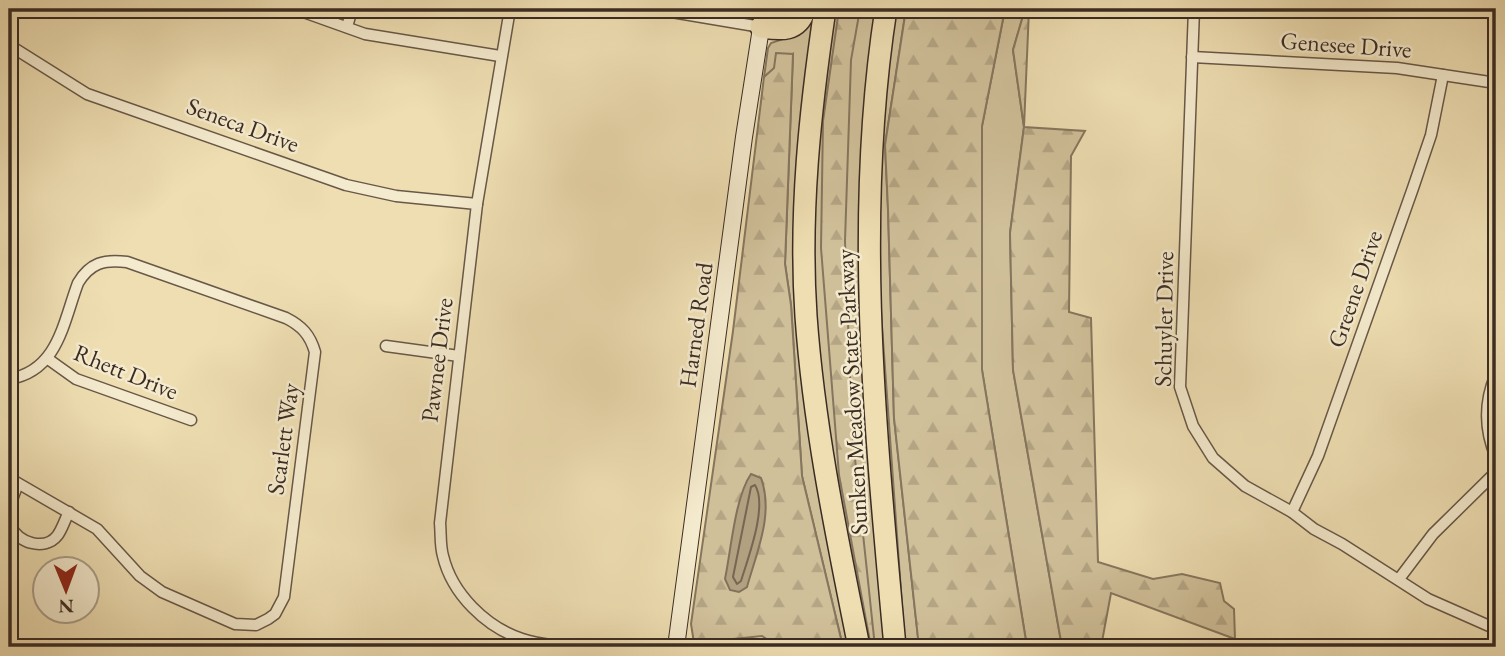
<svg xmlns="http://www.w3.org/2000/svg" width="1505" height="656" font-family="'EB Garamond',serif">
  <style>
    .grass { fill: #d0c09a; stroke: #86765e; stroke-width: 2 }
    .forest { fill: url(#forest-firs); stroke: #86765e; stroke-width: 2 }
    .water { fill: #b1a181; stroke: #82725b; stroke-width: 2 }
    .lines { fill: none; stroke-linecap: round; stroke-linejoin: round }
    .shore { stroke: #766652; stroke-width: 2 }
    .street-casing { stroke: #685847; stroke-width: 13 }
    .secondary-casing { stroke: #3b2c23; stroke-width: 18 }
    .highway-casing { stroke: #3b2c23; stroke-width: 24 }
    .street { stroke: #f4eacd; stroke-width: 10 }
    .secondary { stroke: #f4eacd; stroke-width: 16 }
    .highway { stroke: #eedeb2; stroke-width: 21 }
    .labels { text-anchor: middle; stroke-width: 5; stroke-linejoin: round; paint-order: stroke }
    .street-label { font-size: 24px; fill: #3b2c23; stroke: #f4eacd }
  </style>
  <defs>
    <pattern id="forest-firs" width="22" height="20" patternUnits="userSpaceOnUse" patternTransform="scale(1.75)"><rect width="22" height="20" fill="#d0c09a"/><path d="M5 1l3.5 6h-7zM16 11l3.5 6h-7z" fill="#b4a584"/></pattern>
  </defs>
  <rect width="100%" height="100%" fill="#eedeb2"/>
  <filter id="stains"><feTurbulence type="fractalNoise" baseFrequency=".00286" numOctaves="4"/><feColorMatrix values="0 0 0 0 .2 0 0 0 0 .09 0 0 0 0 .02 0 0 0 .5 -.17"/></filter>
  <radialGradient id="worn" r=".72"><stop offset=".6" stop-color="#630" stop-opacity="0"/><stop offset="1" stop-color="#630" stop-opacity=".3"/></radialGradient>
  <g class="grass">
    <path d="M833,9h47l-15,138 23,500h-22l-39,-196 -14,-169v-98z"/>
    <path d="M894,9h12l-21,136 3,64 6,209 25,229h-14l-25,-349 -3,-120z"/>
    <path d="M1005,9h20l-12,41 11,77 -14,106 3,137 49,277h-35l-45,-277v-244z"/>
    <path d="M808,23l6,3 -15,186 54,435h-10l-41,-171 -11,-171 -6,-41 8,-210 -29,23 4,-29 3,-5 21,-7z"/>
  </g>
  <g class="forest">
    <path d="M839,9h21l-9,51 -6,181 7,189 23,217h-4l-32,-172 -18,-227 2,-127z"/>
    <path d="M906,9h99l-23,117v244l45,277h-108l-25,-229 -6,-209 -3,-64z"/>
    <path d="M1025,9h4l-5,118 61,4 -14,25 -2,156 22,6 7,244 55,17 29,-5 38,9 4,18 10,8 1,30 -124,-46 -10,54h-39l-49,-277 -3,-137 14,-106 -11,-77z"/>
    <path d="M776,53l17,1 -8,210 6,41 11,171 41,171h-64l-17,-11 -68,7 -3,-19 42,-293 31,-254 10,-9z"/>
  </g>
  <path class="water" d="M751,474l10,4c13,36 -4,73 -14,109l-8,5 -9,-2 -5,-11c6,-29 10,-82 26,-105z"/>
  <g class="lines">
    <path class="shore" d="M755,485c13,21 -7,73 -14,96l-4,3 -4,-7 18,-90z"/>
    <defs>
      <g id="street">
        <path d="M295,9l70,25 135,22"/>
        <path d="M510,9l-33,195 -37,319c1,11 0,23 3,33 9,38 43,71 79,83 14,5 29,6 43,8"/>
        <path d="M654,9l107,18"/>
        <path d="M1194,9l-14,378 13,39 20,32 32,28 47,26 22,17 28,15 86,55 68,30"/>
        <path d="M347,27l5,-18"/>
        <path d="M9,45l78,49 259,91 50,11 81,8"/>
        <path d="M1192,57l205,11 99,15"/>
        <path d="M386,346l73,10"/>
        <path d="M48,359l28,20 115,41"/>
        <path d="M1496,374c-12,28 -12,55 0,83"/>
        <path d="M9,379c49,-8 54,-56 69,-96 12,-20 26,-24 49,-21l159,56c16,8 24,17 29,34l-31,245 -9,17 -7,5 -12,6 -21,-1 -73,-32 -22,-16 -43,-47 -88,-51"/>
        <path d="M18,484c-5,12 -12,29 -7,42 6,17 34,25 46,10 5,-6 8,-17 12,-24"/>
        <path d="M1292,512l26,-56 95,-268 18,-53 12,-60"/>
        <path d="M1399,579l34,-45 63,-62"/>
      </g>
      <path id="secondary" d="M676,647l68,-510 20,-128"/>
      <g id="highway">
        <path d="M825,9c-15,102 -26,204 -19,307 8,112 31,222 53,331"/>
        <path d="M886,9c-33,211 -10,427 9,638"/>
        <path d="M761,27c20,3 37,5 44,-18"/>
      </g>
    </defs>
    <use href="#street" class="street-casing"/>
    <use href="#secondary" class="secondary-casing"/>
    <use href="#highway" class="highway-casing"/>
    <use href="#street" class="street"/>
    <use href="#secondary" class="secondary"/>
    <use href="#highway" class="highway"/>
  </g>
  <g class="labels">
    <g class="street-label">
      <text transform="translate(1346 45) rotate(4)" y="8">Genesee Drive</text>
      <text transform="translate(243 125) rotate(20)" y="8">Seneca Drive</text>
      <text transform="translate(1355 289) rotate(-71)" y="8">Greene Drive</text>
      <text transform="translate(1164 319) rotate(-89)" y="8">Schuyler Drive</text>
      <text transform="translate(696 325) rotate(-82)" y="8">Harned Road</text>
      <text transform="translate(437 360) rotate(-83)" y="8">Pawnee Drive</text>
      <text transform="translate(126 372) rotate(22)" y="8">Rhett Drive</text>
      <text transform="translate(852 392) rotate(-93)" y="8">Sunken Meadow State Parkway</text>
      <text transform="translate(283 439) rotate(-82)" y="8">Scarlett Way</text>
    </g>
  </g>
  <rect width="1505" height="656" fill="none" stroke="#eedeb2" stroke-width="35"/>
  <rect x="10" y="10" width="1484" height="635" fill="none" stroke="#3b2c23" stroke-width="3.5"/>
  <rect x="18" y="18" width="1470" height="621" fill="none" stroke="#3b2c23" stroke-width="2"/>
  <g transform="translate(66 590) rotate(179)"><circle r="33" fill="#f4eacd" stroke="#aa9e89" stroke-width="2"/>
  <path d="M0-5L12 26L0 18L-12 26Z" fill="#8f2418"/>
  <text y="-10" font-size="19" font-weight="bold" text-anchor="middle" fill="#3b2c23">N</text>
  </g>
  <rect width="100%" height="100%" filter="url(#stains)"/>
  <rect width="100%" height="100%" fill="url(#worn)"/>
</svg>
